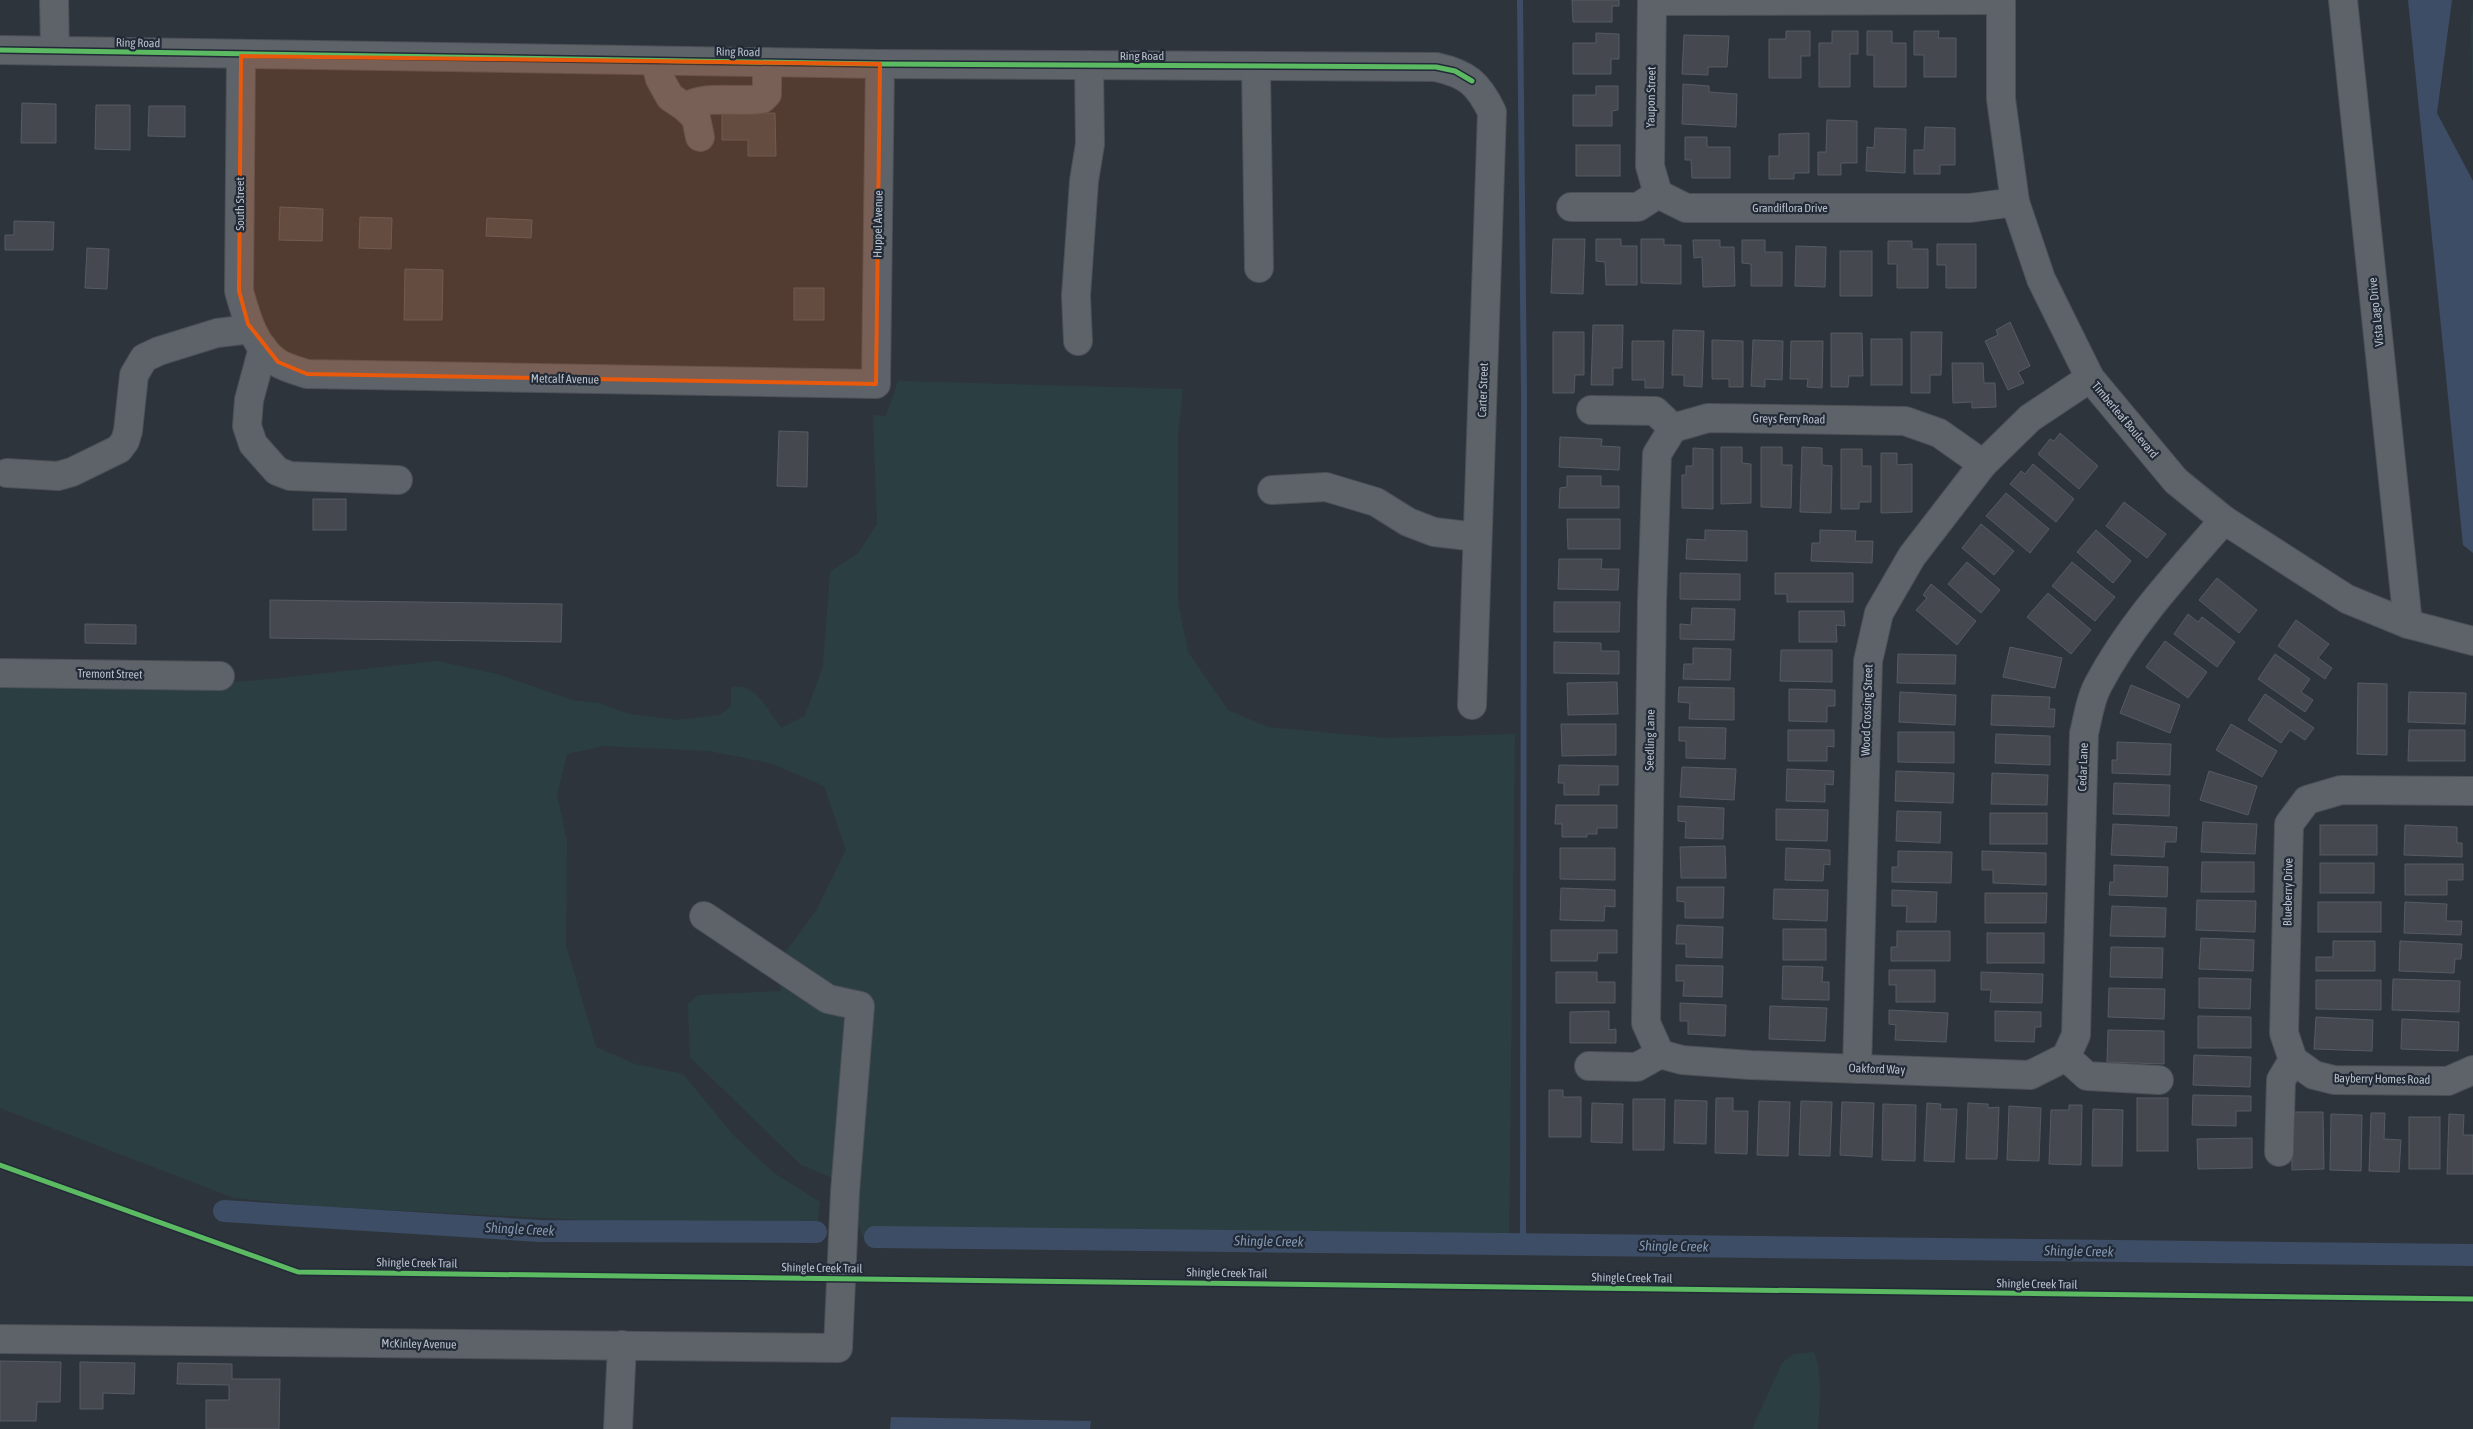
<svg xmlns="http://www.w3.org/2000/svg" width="2473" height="1429" font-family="'Asap Condensed',sans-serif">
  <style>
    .green { fill: #2b3f42 }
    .water { fill: #3d4d65 }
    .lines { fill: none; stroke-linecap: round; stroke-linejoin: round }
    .stream { stroke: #3d4d65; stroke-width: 6 }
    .canal { stroke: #3d4d65; stroke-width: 22 }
    .building { fill: #45494f; stroke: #565b63 }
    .minor-casing { stroke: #4c5056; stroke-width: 30 }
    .minor { stroke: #5e6269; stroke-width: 28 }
    .cycleway-casing { stroke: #212a36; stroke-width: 8 }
    .cycleway { stroke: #5cba63; stroke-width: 5 }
    .marked { fill: #e8590c; fill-opacity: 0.2; stroke: #e8590c; stroke-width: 4; stroke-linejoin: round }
    .labels { text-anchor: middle; stroke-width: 4.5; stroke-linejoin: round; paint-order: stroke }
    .street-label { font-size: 12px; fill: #b9c0cb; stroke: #212a36 }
    .water-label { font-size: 14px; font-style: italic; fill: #8296b1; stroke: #212a36 }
  </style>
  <rect width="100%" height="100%" fill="#2e343b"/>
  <g class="green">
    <path d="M2473,8v109l-2,-95z"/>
    <path d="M898,381l285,8 -5,46v167l10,50 40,58 40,17 117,11 130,-4 -6,509 -647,-7 -6,-25 -21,-32 -34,-14 -111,-108 -2,-53 10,-9 83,-4 -6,-25 41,-55 30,-61 -22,-64 -54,-23 -61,-12 -105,-5 -37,8 -10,40 10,48 -1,103 30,102 39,17 48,10 51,62 40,37 46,29 -4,30 -502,-26 -80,-8 -234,-90v-422l152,2 119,-9 166,-18 60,13 75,26 27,3 30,11 49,6 42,-5 11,-9v-19c26,-4 37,24 50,41l24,-12 18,-50 7,-94 29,-20 18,-28 -4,-109 13,1z"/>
    <path d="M1814,1352c9,25 6,51 4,77h-66l30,-66 12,-9z"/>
  </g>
  <g class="water">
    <path d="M2408,0h44l-15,113 36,68v372l-10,-8z"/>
    <path d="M891,1417l200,4 -1,8h-200z"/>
  </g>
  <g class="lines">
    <path class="stream" d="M1520,0l4,396 -1,847"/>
    <g class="canal">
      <path d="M224,1211l316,20 276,1"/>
      <path d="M875,1237l1598,18"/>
    </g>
  </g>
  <g class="building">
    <path d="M1572,0h47v6h-7v16h-39z"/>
    <path d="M1786,31h24v25h-9v22h-32v-39h17z"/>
    <path d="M1832,31h26v23h-8v33h-31v-44h13z"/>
    <path d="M1867,31h25v12h14v44h-32v-32h-7z"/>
    <path d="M1914,31h25l-1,7h18v39h-32v-22h-10z"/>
    <path d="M1596,33l23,1v25h-8v15h-38v-31h23z"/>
    <path d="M1684,35l45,1 -2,31h-19v8l-26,-1z"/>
    <path d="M1683,84l26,2v6l28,2 -1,33 -54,-3z"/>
    <path d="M1596,86h22v24l-6,1v15h-39v-31h23z"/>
    <path d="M22,103l34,1v39h-35z"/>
    <path d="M96,105h34v45l-35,-1z"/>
    <path d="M149,106h36v31l-37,-1z"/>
    <path d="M775,113l1,43h-28v-16h-26v-26z"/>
    <path d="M1827,120l30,1v42h-16v12h-23v-23h8z"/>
    <path d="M1925,127l30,1v37h-15v9h-26v-24h10z"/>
    <path d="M1875,128l31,1 -1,44 -39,-2 1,-24 7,1z"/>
    <path d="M1809,133v40h-15v6h-25v-23h10v-22z"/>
    <path d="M1685,137h22v10h23v31h-38l-1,-18h-6z"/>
    <rect x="1576" y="145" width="44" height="31"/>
    <path d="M280,207l43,2 -1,32 -43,-1z"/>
    <path d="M360,217l32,1 -1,31 -32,-1z"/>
    <path d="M487,218l45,2 -1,18 -45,-2z"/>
    <path d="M14,221l40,1 -1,28h-48v-15h9z"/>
    <path d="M1553,239h32l-2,55 -32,-1z"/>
    <path d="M1596,239h25v7h16v39h-31l-1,-23 -9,-1z"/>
    <path d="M1641,239h23v6h17v39l-40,-1z"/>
    <path d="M1693,240h27v7h14l1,39 -32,1 -1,-30 -8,1z"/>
    <path d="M1742,240h23v12h17v34h-31v-22l-9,-1z"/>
    <path d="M1888,241h24v8h16v39h-31v-24h-9z"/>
    <path d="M1937,244h39v44h-30v-23h-9z"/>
    <path d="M1796,246l30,1 -1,40 -30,-1z"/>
    <path d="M87,248l22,1 -2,40 -22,-1z"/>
    <rect x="1840" y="251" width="32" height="45"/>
    <path d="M405,269l38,1 -1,50h-38z"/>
    <rect x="794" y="288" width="30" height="32"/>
    <path d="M2010,322l20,44 -12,6 6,11 -16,7 -23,-49 13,-6 -2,-5z"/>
    <path d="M1593,325h30l-1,43h-9v17h-22z"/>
    <path d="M1673,330l31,1 -2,56 -18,-1v-11h-12z"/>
    <path d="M1553,332h31v43h-9l-1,18h-21z"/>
    <path d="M1911,332h31l-1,43h-11v18h-19z"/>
    <path d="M1831,333h31l1,43h-14l-1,11h-17z"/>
    <rect x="1871" y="339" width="31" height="46"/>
    <path d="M1712,340l31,1v46h-14v-8h-17z"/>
    <path d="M1753,340l30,1 -1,39 -17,-1v8l-14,-1z"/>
    <path d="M1632,341h32l-1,47h-18v-8h-13z"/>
    <path d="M1791,341h32l-1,47 -15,-1 1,-8h-18z"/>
    <path d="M1952,363h31l1,20h11l1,24 -24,1v-6l-19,1z"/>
    <path d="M779,431l29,1 -1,55 -30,-1z"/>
    <path d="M2060,433l38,33 -19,23 -41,-35 12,-15 4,2z"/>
    <path d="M1560,437l42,2 -1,7 19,1 -1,23 -60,-3z"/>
    <path d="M1721,447h21v16l9,1v39l-30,1z"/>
    <path d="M1761,447h21v18h10l-1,43 -30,-1z"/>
    <path d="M1802,447l20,1v17l10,1 -1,47 -31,-1z"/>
    <path d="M1693,448l20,1v60l-31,-1v-33h4v-9h7z"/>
    <path d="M1841,449h21v17h9v36h-12v7h-18z"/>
    <path d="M1881,453h16v12l15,-1v48l-31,1z"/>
    <path d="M2033,464l41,35 -18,23 -46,-38 11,-13 4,3z"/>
    <path d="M1567,476h34v10h18v22h-60l1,-20 7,-1z"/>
    <path d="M2006,493l43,36 -19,24 -44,-37z"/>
    <rect x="313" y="499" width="33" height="31"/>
    <path d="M2124,502l42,32 -19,24 -41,-32z"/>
    <path d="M1567,519h53v30h-52z"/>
    <path d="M1981,524l33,27 -20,24 -32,-27z"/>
    <path d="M1705,530l42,1v30l-61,-2 1,-20 18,1z"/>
    <path d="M1820,530l36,1 -1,10h18l-1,22 -61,-2 1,-18h8z"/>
    <path d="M2096,530l35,31 -18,22 -36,-31z"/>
    <path d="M1559,559h43l-1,10h18l-1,21 -60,-1z"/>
    <path d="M1967,562l33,28 -19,23 -33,-29z"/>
    <path d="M2072,562l43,35 -20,24 -43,-35z"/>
    <path d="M1680,573l60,1v26l-60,-1z"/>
    <path d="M1775,573h78v29h-66v-8h-12z"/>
    <path d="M2217,578l40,32 -18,23 -40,-33z"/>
    <path d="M1931,584l45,37 -19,24 -41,-35 11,-12 -4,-3z"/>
    <path d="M2048,593l43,37 -20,24 -44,-37z"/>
    <path d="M270,600l292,4 -1,38 -291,-4z"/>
    <path d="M1554,602h66l-1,30h-65z"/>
    <path d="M1692,608l43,1 -1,31 -54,-1v-15l11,1z"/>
    <path d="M1799,611h45l1,15 -9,-1 1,17h-38z"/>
    <path d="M2188,614l10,8 4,-5 33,25 -18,25 -43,-33z"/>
    <path d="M2296,620l33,24 -11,14 14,10 -7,11 -47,-33z"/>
    <path d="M85,624l51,1v19l-51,-1z"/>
    <path d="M2165,641l42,31 -19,26 -42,-31z"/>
    <path d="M1554,642l47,1v8h18v23l-65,-1z"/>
    <path d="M2010,647l52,11 -7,30 -52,-11z"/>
    <path d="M1693,648l38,1 -1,31 -47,-1 1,-15h9z"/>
    <path d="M1781,650h51v32l-52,-1z"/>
    <path d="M1898,654l58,1 -1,29 -58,-1z"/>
    <path d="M2275,654l35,25 -9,13 12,8 -8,12 -47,-33z"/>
    <path d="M1617,682l1,32 -50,1 -1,-32z"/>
    <path d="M2358,683l29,1v71l-30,-1z"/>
    <path d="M2131,685l49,20 -10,28 -50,-20z"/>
    <path d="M1679,687l55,1v32l-45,-1 1,-16 -12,-1z"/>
    <path d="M1789,689l46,1v16h-8v16l-38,-1z"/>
    <path d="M1900,692l56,3 -1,30 -56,-3z"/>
    <path d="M2409,692l57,1 -1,31 -57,-2z"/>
    <path d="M2265,694l49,34 -9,12 -15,-10 -9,13 -33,-23z"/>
    <path d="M1992,695l58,2 -1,12h6l-1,18 -63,-2z"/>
    <path d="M1561,724h55v31l-54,1z"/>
    <path d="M2231,724l46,27 -15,26 -46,-27z"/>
    <path d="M1679,727l47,1 -1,31 -39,-1v-17h-7z"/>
    <path d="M1788,730h46v17l-7,-1v15h-39z"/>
    <path d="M2409,730h56v31h-57z"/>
    <path d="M1898,732h56v31l-56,-1z"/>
    <path d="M1996,734l54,2v29l-55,-2z"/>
    <path d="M2117,742l54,2 -1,31 -58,-2v-13h5z"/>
    <path d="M1559,765l59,1v19h-19v10h-35v-12h-6z"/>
    <path d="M1682,767l54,2 -2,31 -54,-3z"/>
    <path d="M1787,769l47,2 -1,14 -8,-1v18l-39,-1z"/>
    <path d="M1896,771l58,2 -1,30 -58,-2z"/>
    <path d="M2209,771l48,15 -9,29 -48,-15z"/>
    <path d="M1992,773l56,2 -1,30 -56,-1z"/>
    <path d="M2114,783l56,2 -1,31 -56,-2z"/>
    <path d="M1556,805h61v23h-20v6h-10v3h-25v-13h-7z"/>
    <path d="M1678,806l46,2 -1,31 -38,-1 1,-16 -8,-1z"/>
    <path d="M1776,809l52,1 -1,31 -51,-1z"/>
    <path d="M1897,811l44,1 -1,31 -44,-2z"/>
    <rect x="1990" y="813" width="57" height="31"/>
    <path d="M2203,822l54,2 -2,30 -54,-2z"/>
    <path d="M2113,824l64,3 -1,15h-11l-1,15 -53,-2z"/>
    <rect x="2320" y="825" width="57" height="30"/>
    <path d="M2405,825l52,2v16h5v14l-58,-2z"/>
    <path d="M1725,846l1,32h-45l-1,-31z"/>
    <path d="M1560,848h55v32l-55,-1z"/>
    <path d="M1786,848l44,2v15l-6,-1 -1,17 -38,-1z"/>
    <path d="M1898,851l54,1 -1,31 -59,-1v-15h6z"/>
    <path d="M1982,851l64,2v32l-53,-2v-13h-11z"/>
    <path d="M2202,862h52v30h-53z"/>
    <rect x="2320" y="863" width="54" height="30"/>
    <path d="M2405,864h58v16h-16v15h-42z"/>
    <path d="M2114,865l54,2 -1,30 -58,-2 1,-13h4z"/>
    <path d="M1677,887h47l-1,31h-38v-16l-8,-1z"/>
    <path d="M1561,888l54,2v17l-10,-1 -1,15 -44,-1z"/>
    <path d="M1774,889l54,1 -1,31 -54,-2z"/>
    <path d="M1892,890l45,2 -1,30h-30l1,-16h-15z"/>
    <path d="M1985,893h62l-1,30h-61z"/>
    <path d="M2197,900l59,1 -1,31 -59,-2z"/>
    <rect x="2318" y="902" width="63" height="30"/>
    <path d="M2405,902l42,2 -1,17h16l-1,14 -57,-2z"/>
    <path d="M2112,906l54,2 -1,29 -55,-1z"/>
    <path d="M1677,925l46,2 -1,31 -36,-1v-13h-10z"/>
    <rect x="1783" y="929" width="43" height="31"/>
    <path d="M1551,930h66v23h-19l-1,8h-46z"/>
    <path d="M1897,931h53v30h-59v-14h6z"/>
    <rect x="1987" y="933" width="57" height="30"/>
    <path d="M2201,938l53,2 -1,31 -54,-2z"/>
    <path d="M2333,941h42v30h-59v-14h17z"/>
    <path d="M2400,941l62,3 -1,15h-6l-1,14 -55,-2z"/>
    <path d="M2111,947l52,1 -1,30 -52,-1z"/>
    <path d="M1676,965l47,1 -1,31 -39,-1 1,-15h-8z"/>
    <path d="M1783,966l40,1 -1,15h7v18l-47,-1z"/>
    <path d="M1889,970h46v32h-39v-17h-7z"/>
    <path d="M1556,972h41v10h18v21h-59z"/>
    <path d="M1981,972l62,2 -1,29 -52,-1 1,-12h-10z"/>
    <path d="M2199,978l52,1 -1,30 -51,-1z"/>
    <path d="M2393,979l67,2 -1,31 -67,-2z"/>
    <path d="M2316,980h65v30l-65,-1z"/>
    <path d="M2109,988l56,1 -1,30 -56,-2z"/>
    <path d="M1680,1003l46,2 -1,31 -37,-2v-13h-8z"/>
    <path d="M1770,1006l57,2 -2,33 -56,-2z"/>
    <path d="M1889,1010l59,3 -2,29 -51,-2 1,-15 -7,-1z"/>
    <path d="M1609,1011v19l7,-1v14h-46v-31z"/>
    <path d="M1995,1011l46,1v15h-6l-1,15 -39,-1z"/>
    <path d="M2198,1016l53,1v31h-53z"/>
    <path d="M2316,1017l57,3 -1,31 -58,-2z"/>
    <path d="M2402,1019l57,3 -1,29 -57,-2z"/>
    <path d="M2108,1030l56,1v33l-57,-2z"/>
    <path d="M2194,1055l57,2 -1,30 -57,-2z"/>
    <path d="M1549,1090h14v7h18v40h-32z"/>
    <path d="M2193,1095l58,1v15h-15v15l-44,-1z"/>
    <path d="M1716,1098h17v13h15l-1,43 -32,-1z"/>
    <rect x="2137" y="1098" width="31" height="53"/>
    <path d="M1633,1099h32l-1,51h-31z"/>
    <path d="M1675,1100l32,1 -1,43 -32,-1z"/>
    <path d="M1759,1101l31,1 -2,54 -31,-1z"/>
    <path d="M1801,1101l31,1 -2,54 -31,-1z"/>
    <path d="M1842,1102l32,1 -2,54 -32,-2z"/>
    <path d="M1592,1103l31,1 -1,39 -31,-1z"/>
    <path d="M1927,1103l14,1 -1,5h17l-3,53 -30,-1z"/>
    <path d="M1968,1103l20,1v4l11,-1 -2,52h-31z"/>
    <path d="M1883,1104l33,1 -1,56 -33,-1z"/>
    <path d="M2069,1105h13l-1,60 -32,-1 2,-54h18z"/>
    <path d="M2009,1106l32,2 -2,53 -32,-1z"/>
    <path d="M2093,1109l30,1 -1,56h-30z"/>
    <path d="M2291,1112h32l1,57 -32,1z"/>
    <path d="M2371,1113h14l-1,26 17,1 -2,32 -30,-1z"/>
    <path d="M2331,1114l31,1 -1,56 -31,-1z"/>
    <path d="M2449,1114l15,1 -1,20h10v39h-26z"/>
    <rect x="2409" y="1117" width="31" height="52"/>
    <path d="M2252,1138v30l-54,1 -1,-30z"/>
    <path d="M0,1361l61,1 -1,40h-23l-1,19h-36z"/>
    <path d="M80,1362l55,1 -1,31 -31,-1v16h-23z"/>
    <path d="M178,1363l54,1v15h48l-1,50h-73v-29h23v-15l-52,-1z"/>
  </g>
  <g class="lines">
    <defs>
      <g id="minor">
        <path d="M54,0l1,51"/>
        <path d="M1652,0l-2,166 8,28"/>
        <path d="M2001,0v99l14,103 26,77 49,99 86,103 48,39 123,79 61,25 65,17"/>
        <path d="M2343,0l65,624"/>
        <path d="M1652,1l349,-1"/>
        <path d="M0,50l880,14 556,3c31,7 42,16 56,45l-20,593"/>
        <path d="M241,56l-2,235c7,25 15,56 39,72 8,5 20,8 29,11l569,10 4,-320"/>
        <path d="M655,61l5,18 10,18 15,10 11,11 4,19"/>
        <path d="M1256,67l3,201"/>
        <path d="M685,107c23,-13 52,-4 77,-8l5,-5v-32"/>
        <path d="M1571,207h67l20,-13 28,14h284l45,-6"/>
        <path d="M1078,341l-2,-45 8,-115 6,-37 -1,-79"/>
        <path d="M263,348l-14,52 -2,26 6,18 24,27 13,5 108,4"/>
        <path d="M1591,410l64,1 18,17"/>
        <path d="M1673,428l35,-10 197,3 34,12 44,31"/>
        <path d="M7,473l51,3 14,-4 47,-23 6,-8 3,-10 6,-56 10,-17 15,-7 58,-18 34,-4"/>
        <path d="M1272,490l54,-3 50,15 32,20 26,10 43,5"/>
        <path d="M0,673l220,3"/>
        <path d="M1660,1054l-14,-31 6,-421 5,-148 16,-26"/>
        <path d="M2066,1057l10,-22 8,-302c4,-15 6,-34 14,-48 32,-61 81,-113 126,-165"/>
        <path d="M2066,1057l21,19 72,4"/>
        <path d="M2293,1060l21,15 20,5 114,1 25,-11"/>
        <path d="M1589,1066l48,1 23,-13 22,6 68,5 280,10 36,-18"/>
        <path d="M1857,1069l11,-408 11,-48 33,-57 71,-92 47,-46 60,-40"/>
        <path d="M2279,1152l2,-72 12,-20 -9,-27 5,-209 18,-24 34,-10 132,1"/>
        <path d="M0,1339l838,9 7,-156 15,-186 -32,-7 -124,-83"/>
        <path d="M618,1429l4,-84"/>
      </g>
    </defs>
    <use href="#minor" class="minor-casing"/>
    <use href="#minor" class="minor"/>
    <defs>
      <g id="cycleway">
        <path d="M0,50l880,14 556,3 19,4 17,10"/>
        <path d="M0,1165l298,107 2175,27"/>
      </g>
    </defs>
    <use href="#cycleway" class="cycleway-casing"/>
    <use href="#cycleway" class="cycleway"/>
  </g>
  <path class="marked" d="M241,56l639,8 -4,320 -569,-10 -29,-12 -30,-38 -9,-33z"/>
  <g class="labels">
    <g class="street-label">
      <text transform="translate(138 43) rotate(1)" y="4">Ring Road</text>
      <text transform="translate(738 52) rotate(1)" y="4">Ring Road</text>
      <text x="1142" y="60">Ring Road</text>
      <text transform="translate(1651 97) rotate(-89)" y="4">Yaupon Street</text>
      <text transform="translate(240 204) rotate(-90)" y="4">South Street</text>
      <text x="1790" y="212">Grandiflora Drive</text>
      <text transform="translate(878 224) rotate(-89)" y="4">Huppel Avenue</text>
      <text transform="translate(2376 312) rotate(-96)" y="4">Vista Lago Drive</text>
      <text transform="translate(565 379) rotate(1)" y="4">Metcalf Avenue</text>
      <text transform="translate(1483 390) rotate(-88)" y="4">Carter Street</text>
      <text transform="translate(1789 419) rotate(1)" y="4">Greys Ferry Road</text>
      <text transform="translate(2125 420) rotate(50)" y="4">Timberleaf Boulevard</text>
      <text transform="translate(110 674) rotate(1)" y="4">Tremont Street</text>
      <text transform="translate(1867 710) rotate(-88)" y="4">Wood Crossing Street</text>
      <text transform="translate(1650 740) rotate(-89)" y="4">Seedling Lane</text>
      <text transform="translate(2083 767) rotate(-88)" y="4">Cedar Lane</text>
      <text transform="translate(2288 892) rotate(-89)" y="4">Blueberry Drive</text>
      <text transform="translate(1877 1069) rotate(2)" y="4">Oakford Way</text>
      <text transform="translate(2382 1079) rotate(1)" y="4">Bayberry Homes Road</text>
      <text transform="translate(417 1263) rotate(1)" y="4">Shingle Creek Trail</text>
      <text transform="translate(822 1268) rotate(1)" y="4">Shingle Creek Trail</text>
      <text transform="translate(1227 1273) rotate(1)" y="4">Shingle Creek Trail</text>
      <text transform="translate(1632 1278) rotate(1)" y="4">Shingle Creek Trail</text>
      <text transform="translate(2037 1284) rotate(1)" y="4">Shingle Creek Trail</text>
      <text transform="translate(419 1344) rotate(1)" y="4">McKinley Avenue</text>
    </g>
    <g class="water-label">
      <text transform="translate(520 1229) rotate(3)" y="5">Shingle Creek</text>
      <text transform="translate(1269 1241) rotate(1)" y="5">Shingle Creek</text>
      <text transform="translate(1674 1246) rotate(1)" y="5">Shingle Creek</text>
      <text transform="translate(2079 1251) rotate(1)" y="5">Shingle Creek</text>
    </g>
  </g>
</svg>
